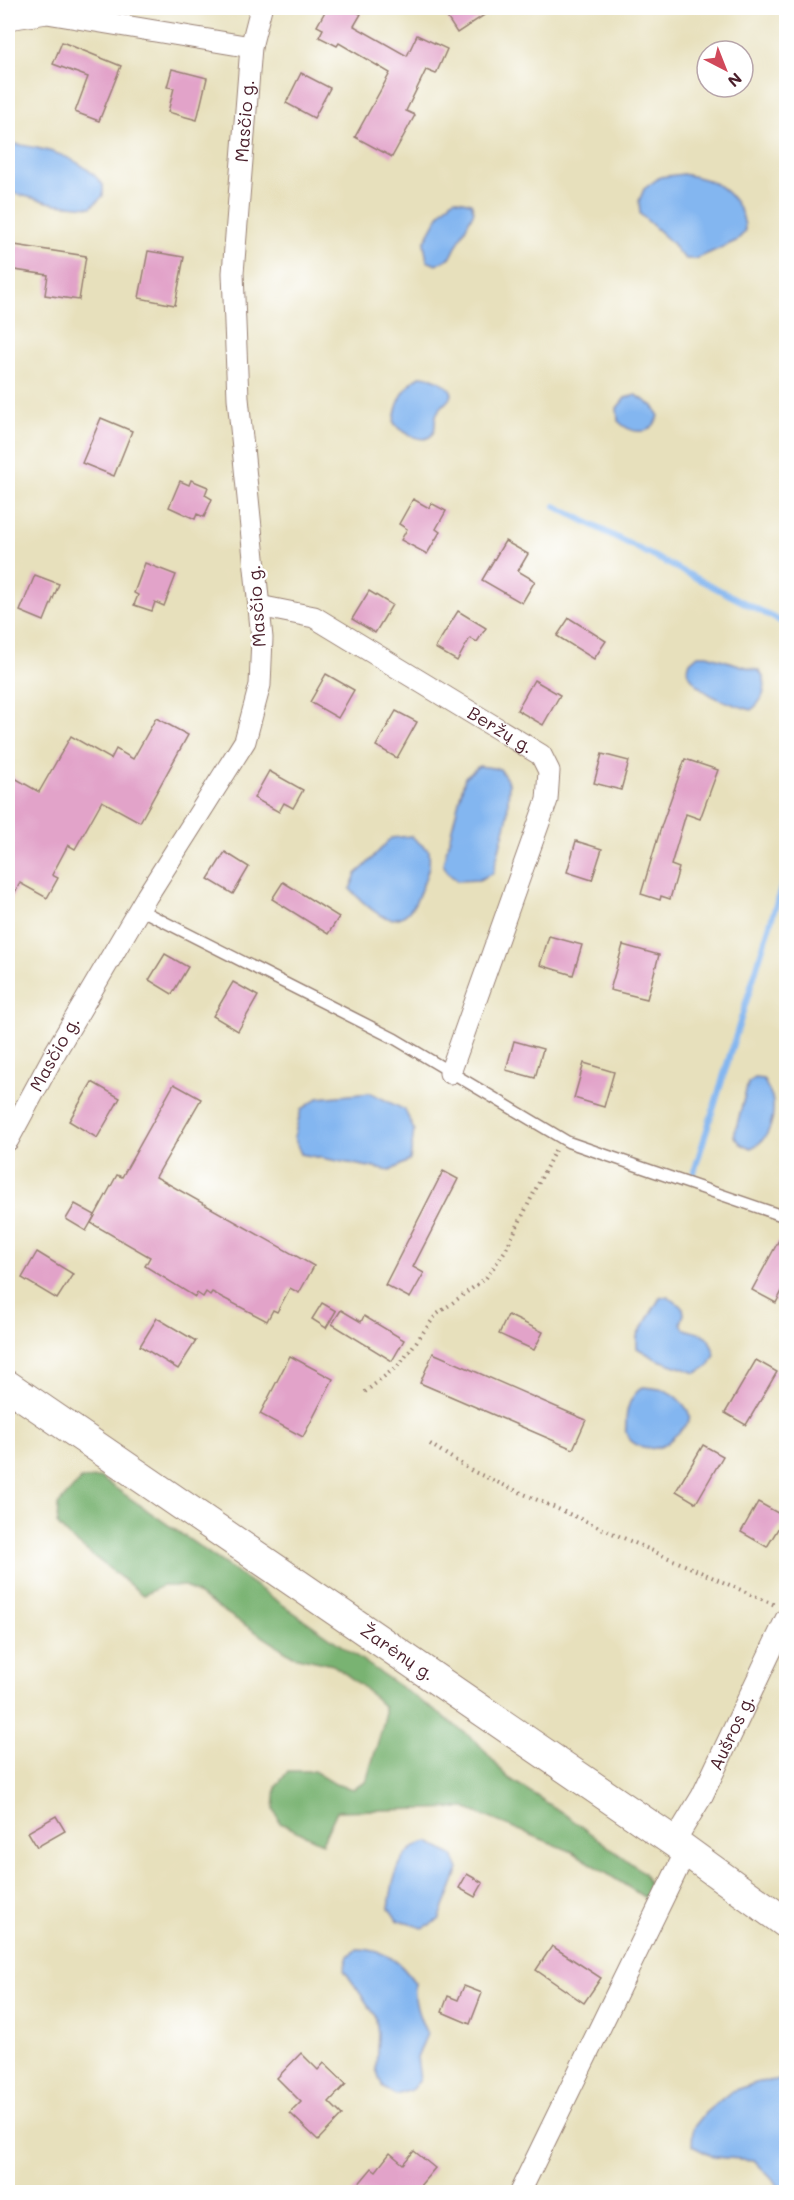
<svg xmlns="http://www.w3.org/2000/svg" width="794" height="2200" font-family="Mali,sans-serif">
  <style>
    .forest { fill: #79b372; stroke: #62694e; stroke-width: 1.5 }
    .water { fill: #83b6f0; stroke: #666a8e; stroke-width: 1.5 }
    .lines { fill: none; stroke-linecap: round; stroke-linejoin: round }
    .stream { stroke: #83b6f0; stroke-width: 6 }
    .building { fill: #e2a3c9 }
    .service-casing { stroke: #988074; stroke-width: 13 }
    .minor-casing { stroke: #988074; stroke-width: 23 }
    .secondary-casing { stroke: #988074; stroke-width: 32 }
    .path { stroke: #988074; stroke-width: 4; stroke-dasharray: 1.5 4.5; stroke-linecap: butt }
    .service { stroke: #fff; stroke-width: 10 }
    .minor { stroke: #fff; stroke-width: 21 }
    .secondary { stroke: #fff; stroke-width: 30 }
    .labels { text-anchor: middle; stroke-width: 5; stroke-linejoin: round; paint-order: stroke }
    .street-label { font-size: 18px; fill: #4a1f2b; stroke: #fff }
  </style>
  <rect width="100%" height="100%" fill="#fff"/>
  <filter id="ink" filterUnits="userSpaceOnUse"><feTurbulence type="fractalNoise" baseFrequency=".0167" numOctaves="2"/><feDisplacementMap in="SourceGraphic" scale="12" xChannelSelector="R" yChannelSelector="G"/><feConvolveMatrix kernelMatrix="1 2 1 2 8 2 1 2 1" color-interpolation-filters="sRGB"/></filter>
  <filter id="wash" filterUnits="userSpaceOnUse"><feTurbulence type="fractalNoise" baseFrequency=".008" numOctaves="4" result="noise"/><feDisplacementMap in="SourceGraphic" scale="24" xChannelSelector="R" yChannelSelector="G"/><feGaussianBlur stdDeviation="1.35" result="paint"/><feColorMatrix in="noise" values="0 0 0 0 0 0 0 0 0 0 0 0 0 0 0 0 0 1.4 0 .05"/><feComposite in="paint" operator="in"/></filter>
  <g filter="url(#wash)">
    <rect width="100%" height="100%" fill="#e7e0bc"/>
    <path class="forest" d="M101,1478l347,242 29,22 30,35 56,36 81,60 6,15 -3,11 -74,-47 -108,-44 -128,3 -15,32 -42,-20 -6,-14 2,-22 12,-16h26l21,13 18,5 13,-7 18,-60v-15l-22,-21 -29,-21 -40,-9 -108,-70h-23l-19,9 -75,-59 -11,-12 1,-19 23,-26z"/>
    <g class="water">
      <path d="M8,143c35,5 72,12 95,42v11l-12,11 -35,-3 -48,-12z"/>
      <path d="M683,174c8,2 16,3 24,6 21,7 39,30 38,52l-9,9 -40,18h-10l-8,-7 -6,-9 -32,-29 -1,-13 5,-12 16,-12z"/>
      <path d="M454,199l17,4 3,8 -23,46 -15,8 -9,-4 -3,-18 17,-31z"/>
      <path d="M420,376c14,1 21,5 31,14l1,5c-4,7 -11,11 -15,18 -3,6 -1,12 -3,18 -7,18 -33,0 -40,-8 1,-18 10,-37 26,-47z"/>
      <path d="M636,395l17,11 6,10c-8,20 -27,19 -41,5l-1,-13 8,-10z"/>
      <path d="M698,655h9l52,16c11,12 5,30 -8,39 -25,-8 -51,-14 -64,-39l3,-9z"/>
      <path d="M479,766l21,3 9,14 -2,37 -14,53 -14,7 -22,1 -9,-8 -5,-9 22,-87z"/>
      <path d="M411,836l18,15c2,17 -3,25 -9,41 -18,47 -46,23 -70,-3l6,-15 9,-8 26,-28z"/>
      <path d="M755,1078l8,1c3,6 7,12 9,18 4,18 -2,44 -21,51l-10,-4 -7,-8 14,-53z"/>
      <path d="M371,1093l34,17 9,20 -4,30 -20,11 -89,-17 -7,-17 7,-27 17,-12z"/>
      <path d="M668,1296l15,12 1,6 -3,9 3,6c22,7 23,1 31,26l-6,11 -13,7 -40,-14 -19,-11v-12l23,-38z"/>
      <path d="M642,1387c16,1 27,2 38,14 15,14 11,22 -3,33 -5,4 -10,10 -15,12 -11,6 -32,0 -36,-13 -1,-3 0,-6 0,-9 0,-16 4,-27 16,-37z"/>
      <path d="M429,1842l24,14 6,13 -20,51 -16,8 -26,-8 -8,-12c3,-27 9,-61 40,-66z"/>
      <path d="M357,1949c27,0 43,12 58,34 -2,19 4,34 12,51l-10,23 3,23 -9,10 -15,5 -13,-7 -7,-19 2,-35 -3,-19 -31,-45 4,-14z"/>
      <path d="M785,2079l1,113h-2l-30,-32 -40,-3 -22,-11 1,-18 13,-16 26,-21 27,-9z"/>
    </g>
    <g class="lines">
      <g class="stream">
        <path d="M555,506l231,118"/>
        <path d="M694,1172l92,-300"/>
      </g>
    </g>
    <g id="blocks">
      <g class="building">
        <path d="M327,8h21l13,6 -7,12 53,30 10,-21 30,14 -11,25 -10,-4 -20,41 9,4 -23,42 -37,-20 35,-64 -51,-30 -2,3 -18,-9 4,-8 -6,-3z"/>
        <path d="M441,8h54l-38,25z"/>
        <path d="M62,42l59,24 -22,55 -24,-9 13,-35 -35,-13z"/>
        <path d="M172,69l35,9 -10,42 -29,-8 6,-24 -7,-1z"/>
        <path d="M301,73l29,15 -16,30 -28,-15z"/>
        <path d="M8,244l78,12 -7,44 -34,-5 3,-20 -40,-6z"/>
        <path d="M148,251l36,6 -9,48 -36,-7z"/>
        <path d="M101,418l31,13 -18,45 -32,-13z"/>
        <path d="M191,480l17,7 -3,8 7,4 -8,18 -7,-3 -2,5 -26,-12 11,-26 9,4z"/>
        <path d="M413,499l16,9 2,-5 15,8 -10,18 4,3 -13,22 -26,-14 6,-11 -8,-5z"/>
        <path d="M505,541l23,13 -10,17 17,10 -13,22 -40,-23z"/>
        <path d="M145,563l31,12 -12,31 -9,-4 -3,9 -18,-6 4,-10 -4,-2z"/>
        <path d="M35,575l24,9 -15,37 -24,-10z"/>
        <path d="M369,591l23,14 -17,28 -23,-14z"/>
        <path d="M458,611l28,17 -9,14 -7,-4 -13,23 -22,-13z"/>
        <path d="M569,618l37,23 -12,18 -37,-23z"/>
        <path d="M326,674l28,16 -16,28 -28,-16z"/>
        <path d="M534,680l26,15 -17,30 -26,-15z"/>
        <path d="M396,711l21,11 -20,36 -21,-12z"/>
        <path d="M156,718l32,17 -48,87 -38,-21 -27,48 -7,-4 -16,30 6,3 -11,20 -27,-15 -12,22v-131l31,18 32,-56 40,23 5,-10 17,10z"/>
        <path d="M602,754l27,7 -8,29 -27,-7z"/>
        <path d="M685,759l33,11 -18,49 -14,-5 -15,51 8,3 -9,31 -9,-3 -1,4 -19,-6 21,-70z"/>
        <path d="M269,771l34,19 -10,18 -9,-5 -5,9 -25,-14z"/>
        <path d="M576,841l26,8 -10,31 -25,-8z"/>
        <path d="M225,852l24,15 -16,27 -25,-15z"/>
        <path d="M283,882l56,35 -11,17 -56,-35z"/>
        <path d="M549,936l33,9 -9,30 -33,-10z"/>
        <path d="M623,945l36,10 -12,44 -37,-9z"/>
        <path d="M165,954l23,13 -16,27 -23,-14z"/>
        <path d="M233,982l25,14 -20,35 -25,-15z"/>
        <path d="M514,1041l29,8 -8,29 -29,-8z"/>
        <path d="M584,1063l30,9 -10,35 -30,-9z"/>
        <path d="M92,1082l28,16 -23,40 -28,-17z"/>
        <path d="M174,1084l27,15 -45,78 158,89 -15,27 -9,-5 -13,24 -4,-2 -6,11 -55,-29 -2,3 -4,-3 -3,5 -6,-4 -2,4 -50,-31 5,-9 -59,-34 26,-48 5,2z"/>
        <path d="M443,1171l15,8 -45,88 11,6 -14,25 -25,-13z"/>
        <path d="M75,1204l20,11 -9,16 -20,-12z"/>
        <path d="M786,1227v56l-10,20 -24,-13z"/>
        <path d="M37,1252l36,22 -16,25 -35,-21z"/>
        <path d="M322,1303l14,8 -10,17 -14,-9z"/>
        <path d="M341,1310l20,12 3,-6 40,24 -12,21 -60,-37z"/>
        <path d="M508,1315l35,17 -9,18 -35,-16z"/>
        <path d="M157,1318l39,23 -18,28 -38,-23z"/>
        <path d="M433,1353l153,67 -13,29 -153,-66z"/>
        <path d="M290,1356l43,23 -30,58 -43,-23z"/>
        <path d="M756,1360l21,12 -31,53 -21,-12z"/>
        <path d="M703,1445l20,11 -27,47 -20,-12z"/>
        <path d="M758,1502l27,15 -18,30 -26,-15z"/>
        <path d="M56,1816l9,15 -28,16 -9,-15z"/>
        <path d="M467,1874l16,9 -8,14 -16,-9z"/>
        <path d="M552,1946l49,32 -17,25 -48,-33z"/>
        <path d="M464,1986l18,7 -12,31 -28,-12 6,-16 10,4z"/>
        <path d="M301,2053l17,17 6,-7 22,21 -17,18 13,13 -24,25 -28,-27 11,-11 -24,-24z"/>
        <path d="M414,2151l21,17 -21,25h-63l21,-25 4,3 14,-18 13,11z"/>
      </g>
    </g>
  </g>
  <g filter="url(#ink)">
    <use href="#blocks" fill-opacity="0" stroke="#988074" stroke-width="1.5"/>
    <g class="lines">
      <defs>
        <path id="service" d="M139,909l256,130 173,103 218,75"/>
        <g id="minor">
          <path d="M8,19l39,-6 204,34"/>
          <path id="s1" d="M259,606l55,11 227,138 8,16 -2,29 -97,273"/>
          <path id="s2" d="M8,1140l48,-89 91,-155 98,-155 15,-56 2,-47 -24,-240 -5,-125 18,-226 10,-39"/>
          <path id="s3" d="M674,1842l28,-46 84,-177"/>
          <path d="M520,2192l166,-341"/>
        </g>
        <g id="secondary">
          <path id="s4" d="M8,1386l666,456 112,81"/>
        </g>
      </defs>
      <use href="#service" class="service-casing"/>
      <use href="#minor" class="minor-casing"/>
      <use href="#secondary" class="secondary-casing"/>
      <g class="path">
        <path d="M365,1392l35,-28 36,-49 50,-37 19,-27 50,-101"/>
        <path d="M430,1444l42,27 303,134"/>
      </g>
      <use href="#service" class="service"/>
      <use href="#minor" class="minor"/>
      <use href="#secondary" class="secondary"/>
    </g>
  </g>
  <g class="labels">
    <g class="street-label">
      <text dy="6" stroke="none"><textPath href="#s2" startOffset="1088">Masčio g.</textPath></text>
      <text transform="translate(257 606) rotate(-94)" y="6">Masčio g.</text>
      <text dy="6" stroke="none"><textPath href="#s1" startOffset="274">Beržų g.</textPath></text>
      <text dy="6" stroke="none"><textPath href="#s2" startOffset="98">Masčio g.</textPath></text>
      <text dy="6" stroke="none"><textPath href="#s4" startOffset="472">Žarėnų g.</textPath></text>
      <text dy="6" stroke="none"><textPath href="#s3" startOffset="124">Aušros g.</textPath></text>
    </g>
  </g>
  <rect width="794" height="2200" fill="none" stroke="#fff" stroke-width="30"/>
  <g transform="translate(725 69) rotate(138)"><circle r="28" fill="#ffffff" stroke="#b7a5aa" stroke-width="1.5"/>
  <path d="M0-4.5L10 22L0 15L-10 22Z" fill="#d1495b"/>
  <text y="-9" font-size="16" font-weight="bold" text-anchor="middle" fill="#4a1f2b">N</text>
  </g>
</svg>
